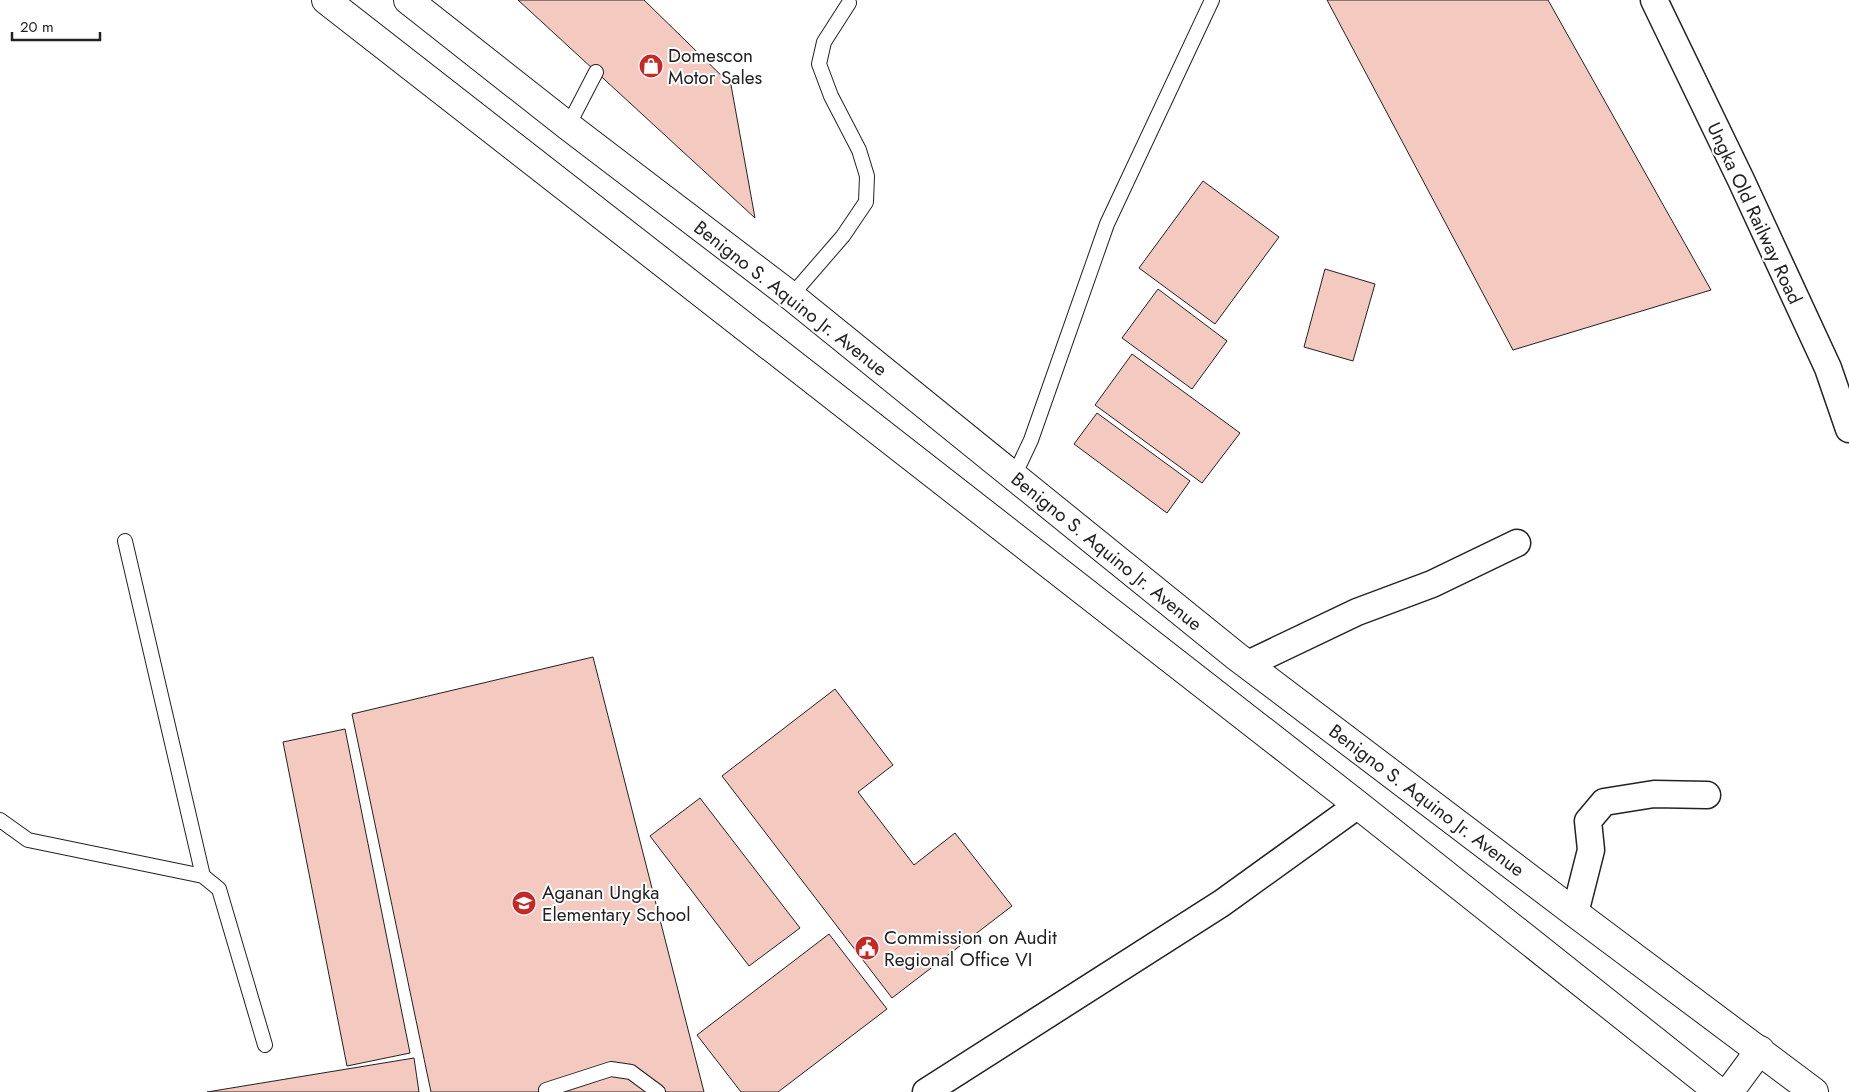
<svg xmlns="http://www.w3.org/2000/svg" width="1849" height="1092" font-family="Jost,sans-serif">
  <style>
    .building { fill: #f3c9c0; stroke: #222 }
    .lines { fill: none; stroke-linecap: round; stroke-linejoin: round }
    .service-casing { stroke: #222; stroke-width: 16 }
    .minor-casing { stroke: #222; stroke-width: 29 }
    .primary-casing { stroke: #222; stroke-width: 30 }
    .service { stroke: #fff; stroke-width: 14 }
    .minor { stroke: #fff; stroke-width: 26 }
    .primary { stroke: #fff; stroke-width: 28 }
    .labels { text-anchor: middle; stroke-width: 4; stroke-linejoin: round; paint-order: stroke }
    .poi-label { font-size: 19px; fill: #222; stroke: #fff; text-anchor: start }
    .street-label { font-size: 19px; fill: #222; stroke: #fff }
  </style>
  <rect width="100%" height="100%" fill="#fff"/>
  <g class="building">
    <path d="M518,0h126l87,85 24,133z"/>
    <path d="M1327,0h221l163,290 -198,60z"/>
    <path d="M1203,181l76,56 -64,87 -76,-56z"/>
    <path d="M1325,269l50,15 -22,77 -49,-14z"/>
    <path d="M1158,289l69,52 -35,48 -70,-51z"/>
    <path d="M1132,354l108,79 -38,50 -107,-78z"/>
    <path d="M1097,413l93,68 -23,32 -93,-69z"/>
    <path d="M593,657l111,435h-273l-79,-378z"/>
    <path d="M835,689l58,76 -35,27 56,73 41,-32 57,73 -120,92 -170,-222z"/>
    <path d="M345,729l65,324 -63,13 -64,-324z"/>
    <path d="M700,798l100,130 -51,38 -99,-130z"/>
    <path d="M829,934l58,75 -109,83h-37l-44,-57z"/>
    <path d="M414,1058l5,34h-212z"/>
  </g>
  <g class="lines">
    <defs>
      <g id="service">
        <path d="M568,126l28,-54"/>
        <path d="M791,296l52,-60 23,-34 1,-26 -8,-26 -28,-54 -12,-32 5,-22 25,-39"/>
        <path d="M1014,476l17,-36 76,-216 105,-224"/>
        <path d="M125,541l78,335"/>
        <path d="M0,820l28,20 175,36 16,13 46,156"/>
        <path d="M546,1090l65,-21 20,3 27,20"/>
      </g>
      <g id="minor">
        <path d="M1654,0l87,180 87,188 21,61"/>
        <path d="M1248,664l109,-52 75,-28 85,-41"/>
        <path d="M1575,913l16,-63 -3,-29 16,-19 50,-8 53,1"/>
        <path d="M926,1092l296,-189 136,-98"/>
      </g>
      <g id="primary">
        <path d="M326,0l1032,805 361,287"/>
        <path d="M408,0l160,126 223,170 445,360 339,257 239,179"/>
        <path d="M1729,1092l31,-42"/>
      </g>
    </defs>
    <use href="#service" class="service-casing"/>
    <use href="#minor" class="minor-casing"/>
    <use href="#primary" class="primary-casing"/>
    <use href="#service" class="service"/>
    <use href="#minor" class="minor"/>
    <use href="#primary" class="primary"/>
  </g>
  <defs>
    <symbol id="shop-disc" viewBox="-11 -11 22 22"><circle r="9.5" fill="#c62828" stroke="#fff"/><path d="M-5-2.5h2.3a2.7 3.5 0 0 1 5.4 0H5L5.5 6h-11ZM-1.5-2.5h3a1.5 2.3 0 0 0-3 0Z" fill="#fff"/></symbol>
    <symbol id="school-disc" viewBox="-11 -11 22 22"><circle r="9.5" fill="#c62828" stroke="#fff"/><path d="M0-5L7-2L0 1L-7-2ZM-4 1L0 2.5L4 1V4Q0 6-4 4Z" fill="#fff"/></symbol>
    <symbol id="civic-disc" viewBox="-11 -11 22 22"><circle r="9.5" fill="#c62828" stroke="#fff"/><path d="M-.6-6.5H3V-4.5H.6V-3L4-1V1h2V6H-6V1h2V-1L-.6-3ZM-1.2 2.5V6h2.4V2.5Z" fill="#fff"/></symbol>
  </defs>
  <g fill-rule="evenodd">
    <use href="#shop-disc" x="637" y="52" width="28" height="28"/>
    <use href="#school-disc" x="510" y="889" width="28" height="28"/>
    <use href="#civic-disc" x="853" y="934" width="28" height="28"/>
  </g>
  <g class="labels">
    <g class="poi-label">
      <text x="668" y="62">Domescon<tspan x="668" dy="22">Motor Sales</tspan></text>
      <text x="542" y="899">Aganan Ungka<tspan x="542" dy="22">Elementary School</tspan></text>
      <text x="884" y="944">Commission on Audit<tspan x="884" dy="22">Regional Office VI</tspan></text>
    </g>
    <g class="street-label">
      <text transform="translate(1755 213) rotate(65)" y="7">Ungka Old Railway Road</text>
      <text transform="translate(791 298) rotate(38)" y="7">Benigno S. Aquino Jr. Avenue</text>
      <text transform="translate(1107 551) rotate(39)" y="7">Benigno S. Aquino Jr. Avenue</text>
      <text transform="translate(1427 800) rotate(37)" y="7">Benigno S. Aquino Jr. Avenue</text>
    </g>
  </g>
  <path d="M12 32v8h88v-8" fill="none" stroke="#222222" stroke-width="2.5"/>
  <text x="20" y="32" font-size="15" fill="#222222" stroke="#ffffff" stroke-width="4" paint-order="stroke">20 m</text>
</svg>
